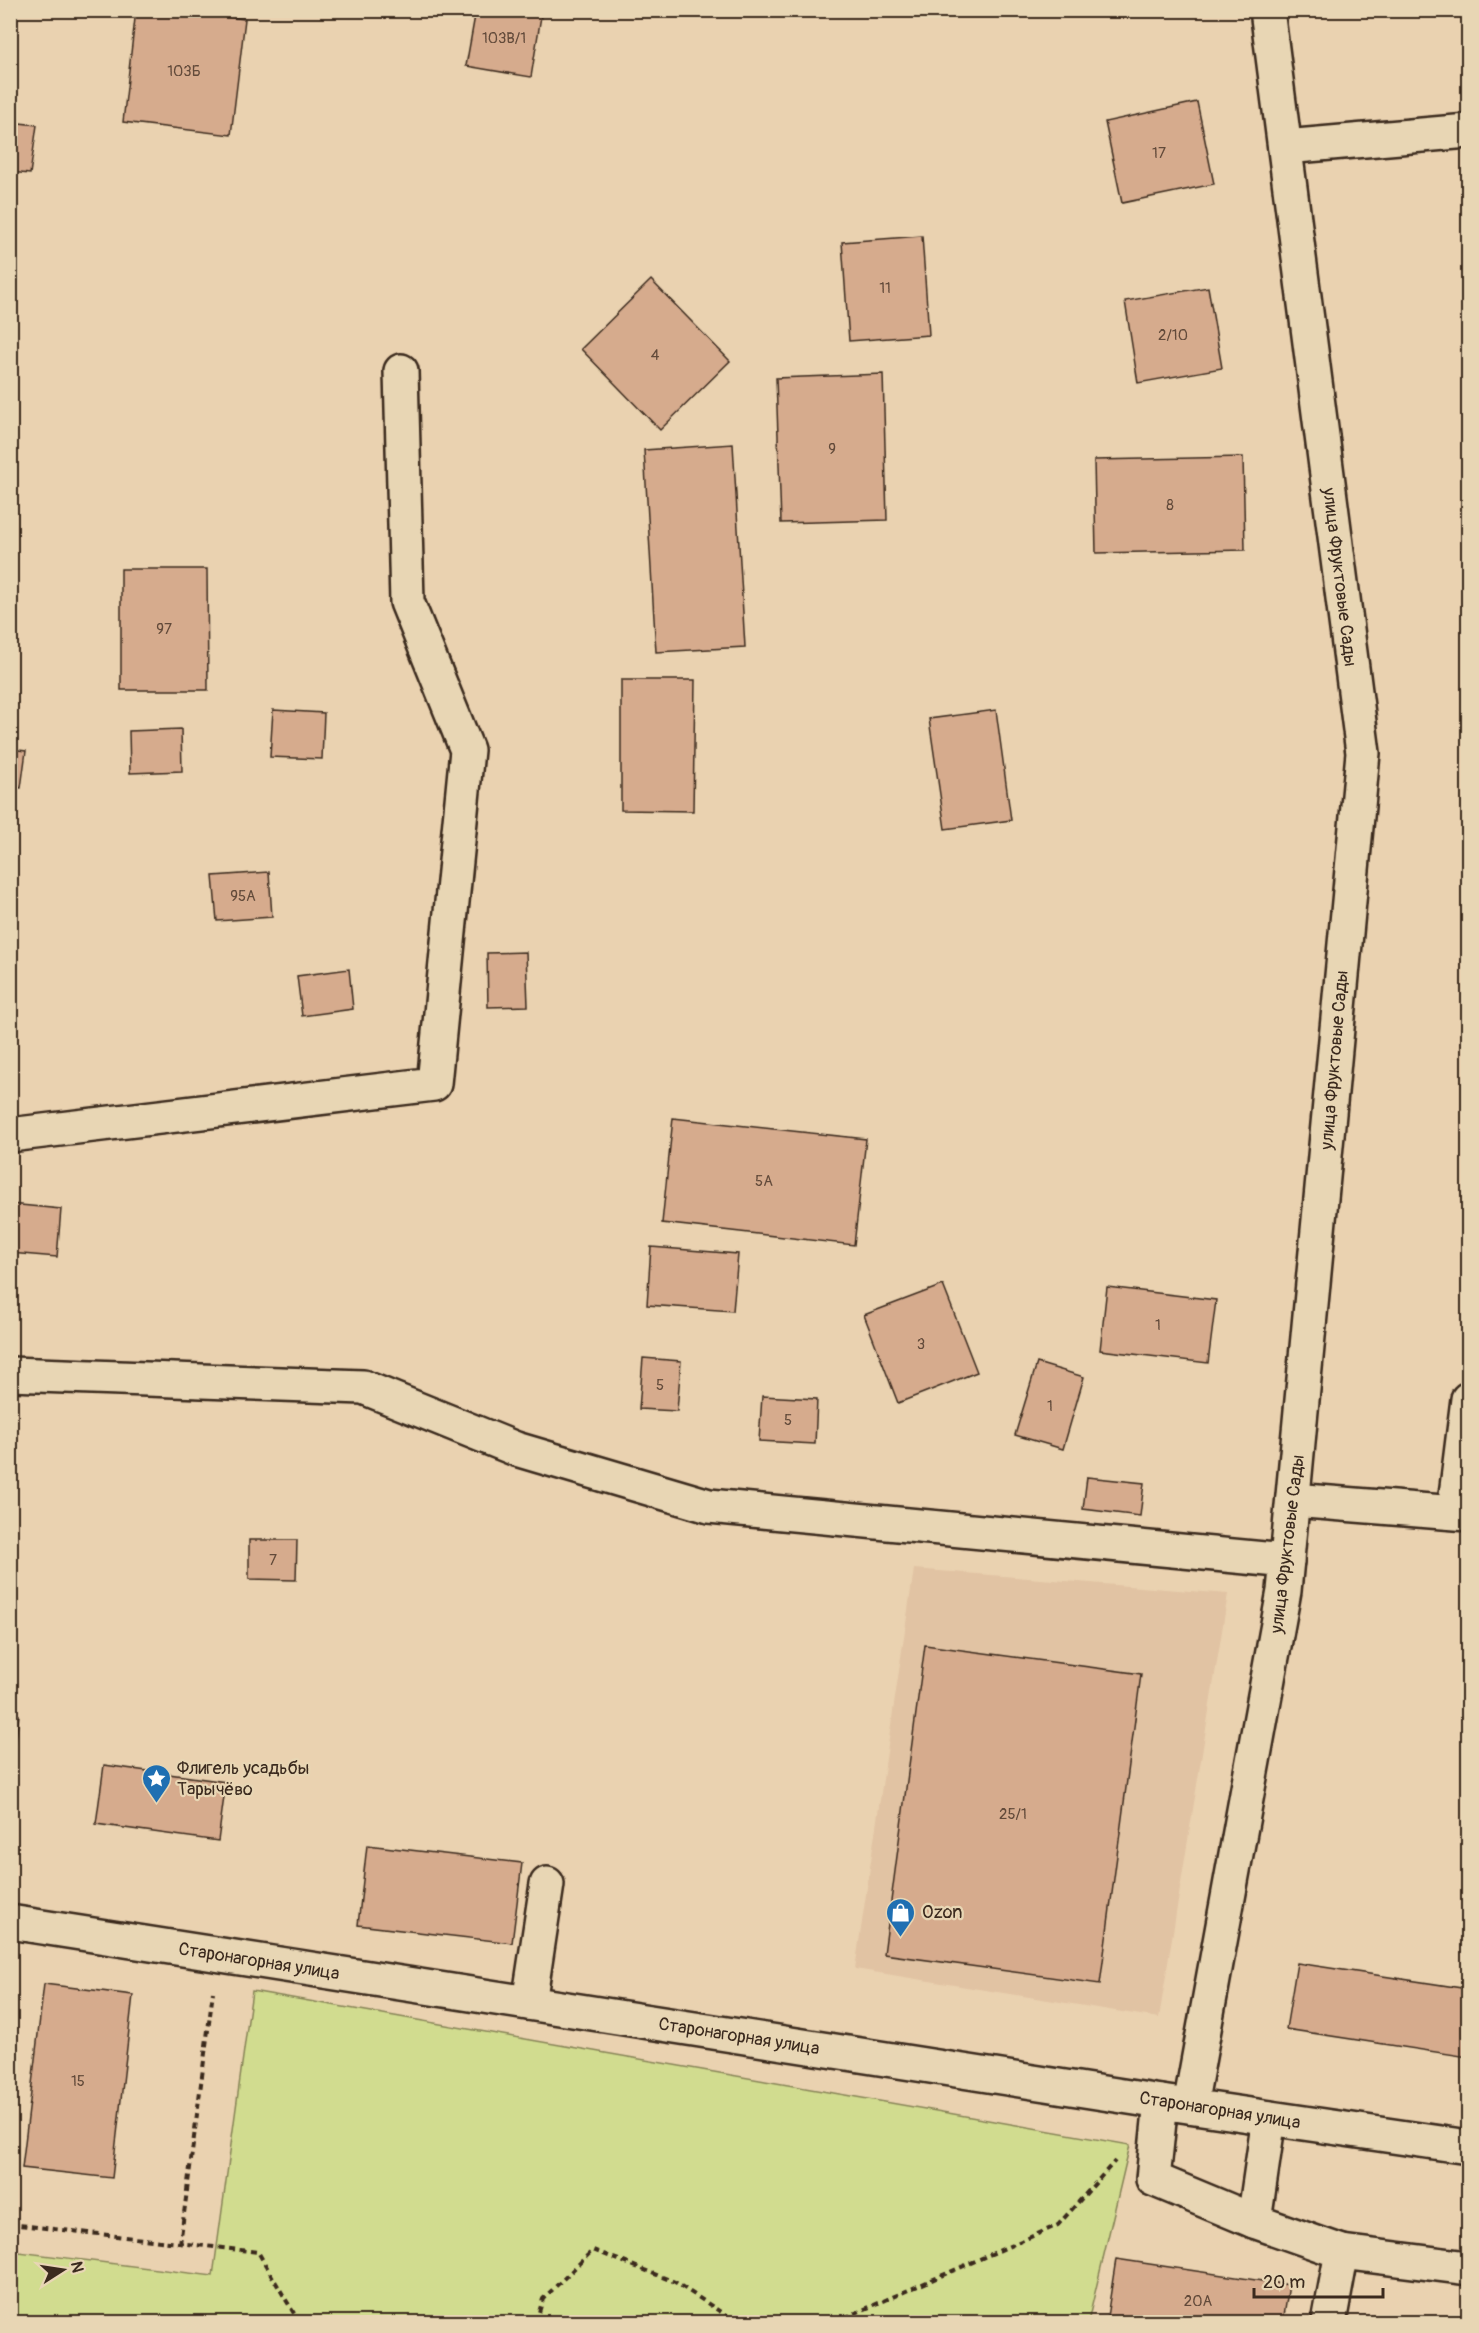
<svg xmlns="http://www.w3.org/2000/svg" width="1479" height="2333" font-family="Pangolin,sans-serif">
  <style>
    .built { fill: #e1c3a3 }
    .green { fill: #d1dc8f; stroke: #868356; stroke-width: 1.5 }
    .building { fill: #d6ab8d; stroke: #3b2a1e; stroke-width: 1.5 }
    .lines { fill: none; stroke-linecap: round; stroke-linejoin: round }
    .minor-casing { stroke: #3b2a1e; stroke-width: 38 }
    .major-casing { stroke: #3b2a1e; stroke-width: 38 }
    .path { stroke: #3b2a1e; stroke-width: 4; stroke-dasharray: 6 4.5; stroke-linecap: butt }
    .minor { stroke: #e8d6b4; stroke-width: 33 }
    .major { stroke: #e8d6b4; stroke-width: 33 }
    .labels { text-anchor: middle; stroke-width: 4.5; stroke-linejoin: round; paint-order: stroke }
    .number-label { font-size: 15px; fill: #624a3a }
    .street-label { font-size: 18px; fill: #3b2a1e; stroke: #e8d6b4 }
    .poi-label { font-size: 18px; fill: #3b2a1e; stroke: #e8d6b4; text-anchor: start }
  </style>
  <rect width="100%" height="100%" fill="#ead2b0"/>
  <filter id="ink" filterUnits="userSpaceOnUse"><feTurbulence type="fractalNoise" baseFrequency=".0167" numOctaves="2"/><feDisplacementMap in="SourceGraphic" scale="12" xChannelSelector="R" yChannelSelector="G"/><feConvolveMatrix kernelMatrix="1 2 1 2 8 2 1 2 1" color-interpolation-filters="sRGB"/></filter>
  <g filter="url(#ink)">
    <path class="built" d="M914,1569l314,25 -69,424 -304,-49z"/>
    <path class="green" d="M252,1991l878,154 -42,177h-1077v-71l202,25z"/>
    <g class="building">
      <path d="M136,10h32l77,9 -14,116 -108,-13z"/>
      <path d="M476,10h66l-11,67 -65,-11z"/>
      <path d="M1197,102l17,82 -92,19 -17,-81z"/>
      <path d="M10,122l27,3 -7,49 -20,-2z"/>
      <path d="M922,236l7,99 -80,6 -7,-99z"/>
      <path d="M651,280l79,81 -70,69 -79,-81z"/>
      <path d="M1208,287l14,81 -84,15 -13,-82z"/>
      <path d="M883,374l4,146 -106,3 -5,-145z"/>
      <path d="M733,444l12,203 -89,5 -12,-202z"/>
      <path d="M1243,457l2,93 -149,3 -2,-93z"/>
      <path d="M121,569h86l1,121h-87z"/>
      <path d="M621,680h74l-2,131 -72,-1z"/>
      <path d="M273,710l51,3 -2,46 -52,-2z"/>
      <path d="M996,710l15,110 -66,9 -16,-110z"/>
      <path d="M181,729l1,42 -52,2 -1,-42z"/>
      <path d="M10,749l16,2 -5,37 -11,-1z"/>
      <path d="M269,872l3,45 -55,4 -4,-45z"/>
      <path d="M526,952l2,54 -40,1 -1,-54z"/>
      <path d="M349,969l4,40 -51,7 -5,-40z"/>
      <path d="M673,1118l193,21 -12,106 -192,-22z"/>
      <path d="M10,1204l51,5 -4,48 -47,-4z"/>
      <path d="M651,1247l87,7 -5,57 -86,-6z"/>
      <path d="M943,1285l34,87 -79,31 -34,-88z"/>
      <path d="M1107,1287l109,13 -8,63 -108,-13z"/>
      <path d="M643,1358l38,3 -4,50 -38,-2z"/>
      <path d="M1037,1363l47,14 -21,72 -48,-14z"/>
      <path d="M762,1396l55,3 -2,45 -56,-3z"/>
      <path d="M1087,1477l57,6 -4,33 -57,-7z"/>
      <path d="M249,1540h48l-1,40 -47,-1z"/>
      <path d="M925,1645l216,29 -41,310 -216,-30z"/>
      <path d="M10,1714l9,1 -9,72z"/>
      <path d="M104,1765l122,17 -8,59 -122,-17z"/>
      <path d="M367,1845l155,18 -10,80 -154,-18z"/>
      <path d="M1297,1963l171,26v68l-182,-28z"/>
      <path d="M44,1984l89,11 -21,183 -90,-10z"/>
      <path d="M1116,2259l173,26 -6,37h-138l-38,-5z"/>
    </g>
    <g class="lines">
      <defs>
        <g id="minor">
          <path d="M1285,147l183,-16"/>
          <path d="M10,1135l424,-51 33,-334 -60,-148 -6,-231"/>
          <path d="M10,1374l353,13 153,62 193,57 578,55"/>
          <path d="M1293,1500l175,14"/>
          <path d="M1454,1511l14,-112"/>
          <path d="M529,2003l18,-119"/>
          <path d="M1161,2102l-8,77 101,42"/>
          <path d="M1190,2106l94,-515 79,-838 -96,-743"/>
          <path d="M1269,2118l-15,103 88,31 -13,70"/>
          <path d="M1342,2252l126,16"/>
        </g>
        <path id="major" d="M10,1922l1151,180 307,45"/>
      </defs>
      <use href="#minor" class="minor-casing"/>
      <use href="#major" class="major-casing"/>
      <g class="path">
        <path d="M10,2224l248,28 41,70"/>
        <path d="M180,2244l33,-252"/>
        <path d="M536,2322l7,-23 50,-49 82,32 61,40"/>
        <path d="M835,2322l223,-97 57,-64"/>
      </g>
      <use href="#minor" class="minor"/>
      <use href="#major" class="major"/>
    </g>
  </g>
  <defs>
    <symbol id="sight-pin" viewBox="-11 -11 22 30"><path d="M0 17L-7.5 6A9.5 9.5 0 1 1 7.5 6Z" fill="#1f6fb2" stroke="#e8d6b4"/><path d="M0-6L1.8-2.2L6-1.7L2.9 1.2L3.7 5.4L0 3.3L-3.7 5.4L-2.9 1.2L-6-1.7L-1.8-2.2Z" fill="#fff"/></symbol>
    <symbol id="shop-pin" viewBox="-11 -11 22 30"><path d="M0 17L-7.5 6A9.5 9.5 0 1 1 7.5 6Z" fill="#1f6fb2" stroke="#e8d6b4"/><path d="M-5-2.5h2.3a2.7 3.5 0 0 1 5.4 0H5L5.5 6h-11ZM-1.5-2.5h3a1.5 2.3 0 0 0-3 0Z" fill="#fff"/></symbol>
  </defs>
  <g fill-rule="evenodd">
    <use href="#sight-pin" x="140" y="1762" width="33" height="45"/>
    <use href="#shop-pin" x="884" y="1896" width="33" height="45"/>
  </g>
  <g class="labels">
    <g class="number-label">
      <text x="504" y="43">103В/1</text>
      <text x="184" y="76">103Б</text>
      <text x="1159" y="158">17</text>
      <text x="885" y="293">11</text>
      <text x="1173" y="340">2/10</text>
      <text x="655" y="360">4</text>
      <text x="832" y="454">9</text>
      <text x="1170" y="510">8</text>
      <text x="164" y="634">97</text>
      <text x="243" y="901">95А</text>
      <text x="764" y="1186">5А</text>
      <text x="1158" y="1330">1</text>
      <text x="921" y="1349">3</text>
      <text x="660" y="1390">5</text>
      <text x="1050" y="1411">1</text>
      <text x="788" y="1425">5</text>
      <text x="273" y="1565">7</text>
      <text x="1013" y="1819">25/1</text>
      <text x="78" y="2086">15</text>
      <text x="1198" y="2306">20А</text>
    </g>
    <g class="street-label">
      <text transform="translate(1340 577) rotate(83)" y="6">улица Фруктовые Сады</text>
      <text transform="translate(1334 1060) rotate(-85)" y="6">улица Фруктовые Сады</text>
      <text transform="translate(1287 1544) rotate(-83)" y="6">улица Фруктовые Сады</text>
      <text transform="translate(259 1961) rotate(9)" y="6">Старонагорная улица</text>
      <text transform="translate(739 2036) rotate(9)" y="6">Старонагорная улица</text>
      <text transform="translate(1220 2110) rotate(9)" y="6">Старонагорная улица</text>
    </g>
    <g class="poi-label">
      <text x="177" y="1774">Флигель усадьбы<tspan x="177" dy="21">Тарычёво</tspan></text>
      <text x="922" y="1918">Ozon</text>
    </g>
  </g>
  <rect width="1479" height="2333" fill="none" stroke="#e8d6b4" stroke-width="36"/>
  <rect x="18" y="18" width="1443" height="2297" fill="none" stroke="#3b2a1e" stroke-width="2" filter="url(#ink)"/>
  <g transform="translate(63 2270) rotate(78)" stroke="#e8d6b4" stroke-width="4.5" paint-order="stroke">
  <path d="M0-4.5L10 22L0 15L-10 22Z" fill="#3b2a1e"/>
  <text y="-9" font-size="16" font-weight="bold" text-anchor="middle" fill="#3b2a1e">N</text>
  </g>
  <path d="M1254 2288v9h129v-9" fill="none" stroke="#3b2a1e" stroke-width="3"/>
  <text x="1263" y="2288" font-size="18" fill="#3b2a1e" stroke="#e8d6b4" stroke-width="4.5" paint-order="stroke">20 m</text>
</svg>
